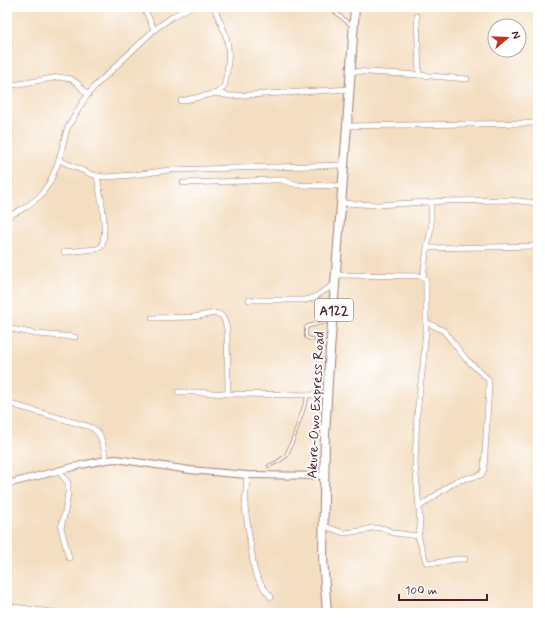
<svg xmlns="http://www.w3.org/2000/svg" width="545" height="620" font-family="Mynerve,sans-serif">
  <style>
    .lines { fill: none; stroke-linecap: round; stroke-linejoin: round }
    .service-casing { stroke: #9f7e76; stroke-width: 4 }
    .minor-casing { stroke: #9f7e76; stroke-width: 6 }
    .tertiary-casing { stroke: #9f7e76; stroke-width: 8 }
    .trunk-casing { stroke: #9f7e76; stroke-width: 10 }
    .service { stroke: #fff; stroke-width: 2.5 }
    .minor { stroke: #fff; stroke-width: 5 }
    .tertiary { stroke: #fff; stroke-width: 6 }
    .trunk { stroke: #fff; stroke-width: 8 }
    .labels { text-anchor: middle; stroke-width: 4; stroke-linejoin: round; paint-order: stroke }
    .shield { fill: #fff; stroke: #80626b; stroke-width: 1 }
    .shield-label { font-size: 13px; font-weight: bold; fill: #4a1f2b }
    .street-label { font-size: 14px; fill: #4a1f2b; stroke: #fff }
  </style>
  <rect width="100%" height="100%" fill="#fff"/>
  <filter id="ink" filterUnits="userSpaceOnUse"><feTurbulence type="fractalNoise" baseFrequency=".025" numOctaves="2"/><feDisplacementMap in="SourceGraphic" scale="8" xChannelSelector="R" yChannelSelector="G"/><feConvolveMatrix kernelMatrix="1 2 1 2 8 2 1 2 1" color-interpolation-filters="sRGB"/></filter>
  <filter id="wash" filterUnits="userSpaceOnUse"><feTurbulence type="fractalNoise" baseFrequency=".012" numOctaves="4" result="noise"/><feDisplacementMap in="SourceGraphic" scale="16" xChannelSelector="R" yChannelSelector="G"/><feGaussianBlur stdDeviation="0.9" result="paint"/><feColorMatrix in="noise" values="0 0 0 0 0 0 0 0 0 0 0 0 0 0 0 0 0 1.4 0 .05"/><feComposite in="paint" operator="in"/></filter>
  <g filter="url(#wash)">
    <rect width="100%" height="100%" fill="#f4dec1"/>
  </g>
  <g filter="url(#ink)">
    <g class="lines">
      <defs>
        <g id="service">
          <path d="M329,7l23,19"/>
          <path d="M329,343l-19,-4 -4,-2v-9l2,-2 22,-5"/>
          <path d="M269,466l10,-5 7,-5 8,-19 14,-42"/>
        </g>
        <g id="minor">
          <path d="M144,7l10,23"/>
          <path d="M351,71l68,4 -2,-59"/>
          <path d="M419,75l48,4"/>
          <path d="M7,86l52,-9 12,2 6,4 11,12"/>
          <path d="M217,93l13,3 120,-7"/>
          <path d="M181,101l36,-8 7,-6c3,-13 6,-34 3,-47 -3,-12 -9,-22 -13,-33"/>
          <path d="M347,126l191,-3"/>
          <path d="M59,160l29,13 9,3 9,1 27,-2 36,-5 175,-5"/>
          <path d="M183,183l92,-3h7l16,5 44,1"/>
          <path d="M341,203l36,2 69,-4 64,-1 28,3"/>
          <path d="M7,217l19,-10 14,-11 10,-14 9,-22 8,-31 15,-26 12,-16 60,-57 18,-13 18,-10"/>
          <path d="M427,248l111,-2"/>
          <path d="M64,252l32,-3 5,-2c8,-16 -1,-53 -4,-71"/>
          <path d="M336,275l87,1 3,4v49l-3,36 -6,48 -2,51 4,43 1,20 -2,9 8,26c8,3 17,-1 25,-2 5,-1 9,-1 14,-1"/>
          <path d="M423,276l4,-28 4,-20v-26"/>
          <path d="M249,300h56l8,-2 22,-14"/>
          <path d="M152,318l41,-1 22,-4c9,1 10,9 12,16l1,65"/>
          <path d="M7,328l29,6 39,3"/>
          <path d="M178,392h18l32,2 99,1"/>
          <path d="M7,403l80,23c3,1 7,2 9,5 7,6 8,20 10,29"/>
          <path d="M59,471l9,12v9l-2,15 -5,21 8,30"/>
          <path d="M247,475l-2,32 9,62c3,11 10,20 17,28"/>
          <path d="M419,507l37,-26 25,-6 3,-5 5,-85 -1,-6 -22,-20 -22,-28 -18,-9"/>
          <path d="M324,526l20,7 17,-2 11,-3h11l11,5 24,3"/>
          <path d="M7,606l51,7"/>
        </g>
        <path id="tertiary" d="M7,484l74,-19 25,-5 10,-1 74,11 57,5 78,1"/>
        <path id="trunk" d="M327,613l-4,-55 2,-123 4,-71 18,-238 8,-119"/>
      </defs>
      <use href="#service" class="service-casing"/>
      <use href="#minor" class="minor-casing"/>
      <use href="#tertiary" class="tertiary-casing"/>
      <use href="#trunk" class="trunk-casing"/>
      <use href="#service" class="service"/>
      <use href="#minor" class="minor"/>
      <use href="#tertiary" class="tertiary"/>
      <use href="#trunk" class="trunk"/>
    </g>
  </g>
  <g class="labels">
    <rect class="shield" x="315" y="299" width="38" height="22" rx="3"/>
    <g class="shield-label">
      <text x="334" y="315">A122</text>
    </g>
    <g class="street-label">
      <text transform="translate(315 405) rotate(-87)" y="5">Akure-Owo Express Road</text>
    </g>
  </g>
  <rect width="545" height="620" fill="none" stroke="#fff" stroke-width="24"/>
  <g transform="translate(507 38) rotate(71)"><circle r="19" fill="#ffffff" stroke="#b7a5aa"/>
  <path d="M0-3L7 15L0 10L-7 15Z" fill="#c8321e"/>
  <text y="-6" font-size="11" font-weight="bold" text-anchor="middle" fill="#4a1f2b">N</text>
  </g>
  <path d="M399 594v6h88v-6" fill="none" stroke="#4a1f2b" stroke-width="2"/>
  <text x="405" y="594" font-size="12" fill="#4a1f2b" stroke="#ffffff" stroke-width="3" paint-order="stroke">100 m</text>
</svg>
